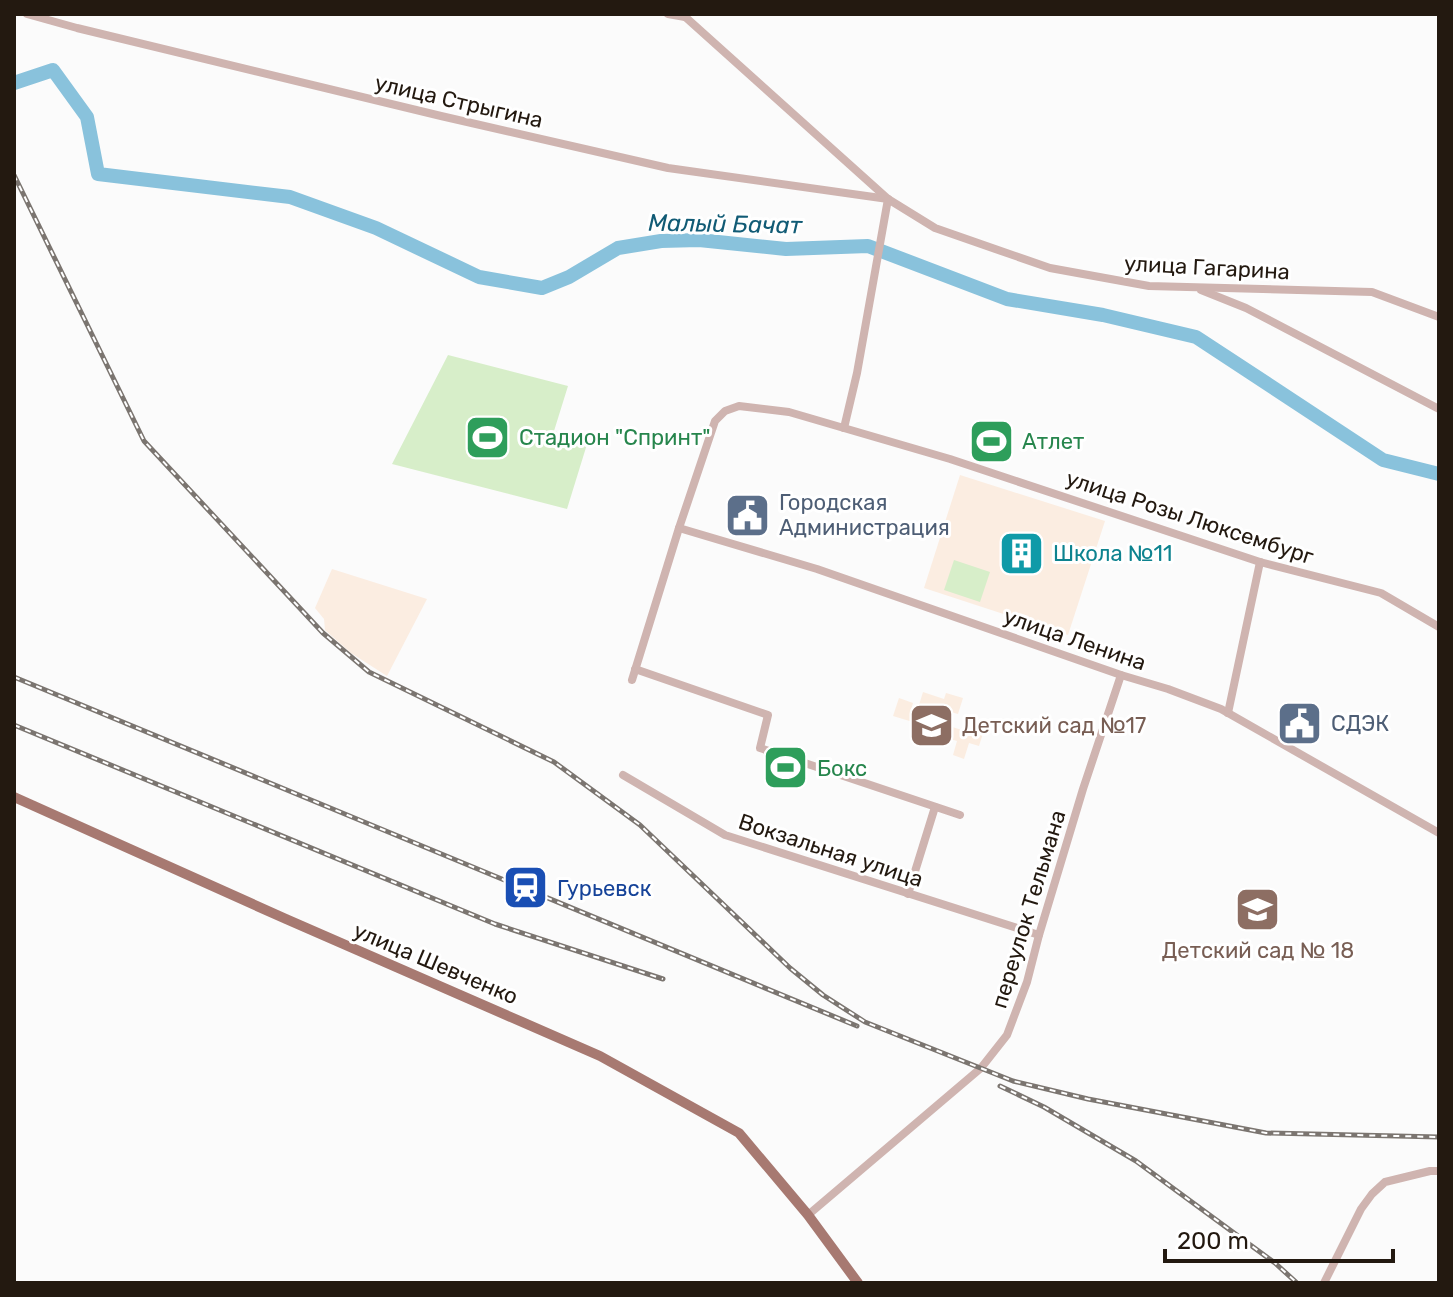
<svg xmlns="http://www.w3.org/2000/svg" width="1453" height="1297" font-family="Rubik,sans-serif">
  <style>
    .built { fill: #fbede1 }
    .green { fill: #d7eec9 }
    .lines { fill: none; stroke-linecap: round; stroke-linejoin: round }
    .river { stroke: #89c2dc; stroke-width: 14 }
    .minor { stroke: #cfb4b0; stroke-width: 8 }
    .major { stroke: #a77971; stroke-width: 10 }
    .rail-casing { stroke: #7b7570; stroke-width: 5 }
    .rail { stroke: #fff; stroke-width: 2; stroke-dasharray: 6; stroke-linecap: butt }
    .labels { text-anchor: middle; stroke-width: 6; stroke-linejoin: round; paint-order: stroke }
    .street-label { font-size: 22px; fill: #231910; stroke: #fff }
    .leisure-label { font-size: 22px; fill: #27864d; stroke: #fff; text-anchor: start }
    .service-label { font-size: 22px; fill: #4e5e75; stroke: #fff; text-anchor: start }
    .culture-label { font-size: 22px; fill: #0d838f; stroke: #fff; text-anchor: start }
    .education-label { font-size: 22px; fill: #785e54; stroke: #fff; text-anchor: start }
    .transit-label { font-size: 22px; fill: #164399; stroke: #fff; text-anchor: start }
    .water-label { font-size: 24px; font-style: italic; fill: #115b75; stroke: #fff }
  </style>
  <rect width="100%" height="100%" fill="#fbfbfb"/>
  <g class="built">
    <path d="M960,475l145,46 -37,114 -144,-47z"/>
    <path d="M332,569l95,30 -40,77 -36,-23 -26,-23 -1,-11 -9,-11z"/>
    <path d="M923,692l21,7 2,-6 17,5 -5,16 -11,-3 -4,13 25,8 2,-6 14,4 -5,16 -10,-3 -5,16 -11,-4 4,-14 -26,-8 -3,7 -15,-5 3,-12 -23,-7 6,-18 14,5 -3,10 20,6 3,-9 -14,-5z"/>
    <path d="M1248,896l27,15 -7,12 -26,-15z"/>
  </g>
  <g class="green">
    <path d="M448,355l120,31 -14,45 34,10 -21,68 -175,-45z"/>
    <path d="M954,560l36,12 -10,30 -36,-12z"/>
  </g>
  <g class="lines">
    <path class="river" d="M14,83l39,-13 34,47 11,57 192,23 86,31 103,49 63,11 27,-11 49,-29 43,-7 38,-1 87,9 82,-3 139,53 96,16 93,22 187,123 56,14"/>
    <g class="minor">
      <path d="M27,14l50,14 364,88 227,52 220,31"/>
      <path d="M668,14l17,3"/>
      <path d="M682,14l206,185 47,29 115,40 99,18 223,6 67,25"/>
      <path d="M1201,290l45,18 193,101"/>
      <path d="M844,428l13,-55 31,-174"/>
      <path d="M679,528l138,41 304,106 47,14 53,20 218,124"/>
      <path d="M635,669l133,46 -8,33 200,67"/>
      <path d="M632,680l47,-152 36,-107 10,-10 14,-5 50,6 161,47 310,103 121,31 58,34"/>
      <path d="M1228,713l32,-151"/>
      <path d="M623,775l102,60 314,100"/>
      <path d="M908,894l27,-87"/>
      <path d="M808,1215l173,-147 26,-33 20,-53 12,-47 44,-146 38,-114"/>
      <path d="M1324,1283l37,-74 11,-15 13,-12 45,-11h9"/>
    </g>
    <path class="major" d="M14,797l272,122 314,137 139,77 69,82 50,68"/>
    <defs>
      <g id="rail">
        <path d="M14,175l130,266 179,192 46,39 185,90 86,63 150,143 33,27 42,27 148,59 75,18 178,34 173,4"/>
        <path d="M14,677l843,349"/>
        <path d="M14,725l481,199 168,55"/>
        <path d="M1000,1086l44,21 92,54 139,102 22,20"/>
      </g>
    </defs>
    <use href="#rail" class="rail-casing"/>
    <use href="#rail" class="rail"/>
  </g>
  <defs>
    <symbol id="stadium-square" viewBox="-11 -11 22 22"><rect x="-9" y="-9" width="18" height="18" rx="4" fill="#2e9e5b" stroke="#fff"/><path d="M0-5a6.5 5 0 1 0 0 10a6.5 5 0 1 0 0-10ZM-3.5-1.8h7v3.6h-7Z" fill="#fff"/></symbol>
    <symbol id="civic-square" viewBox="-11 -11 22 22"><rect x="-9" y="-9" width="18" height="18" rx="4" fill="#5c6f8a" stroke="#fff"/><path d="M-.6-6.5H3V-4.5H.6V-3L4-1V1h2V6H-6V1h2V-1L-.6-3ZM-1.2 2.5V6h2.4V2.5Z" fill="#fff"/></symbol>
    <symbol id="building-square" viewBox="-11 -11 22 22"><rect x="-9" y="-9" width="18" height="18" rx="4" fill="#0f9aa8" stroke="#fff"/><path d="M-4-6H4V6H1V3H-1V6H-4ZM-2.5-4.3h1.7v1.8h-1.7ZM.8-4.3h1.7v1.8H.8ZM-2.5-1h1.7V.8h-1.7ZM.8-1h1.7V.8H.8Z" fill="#fff"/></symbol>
    <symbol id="school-square" viewBox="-11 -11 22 22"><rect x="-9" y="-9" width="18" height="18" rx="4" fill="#8d6e63" stroke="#fff"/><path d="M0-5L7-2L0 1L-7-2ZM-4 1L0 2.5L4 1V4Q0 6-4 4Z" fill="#fff"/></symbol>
    <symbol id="station-square" viewBox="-11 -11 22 22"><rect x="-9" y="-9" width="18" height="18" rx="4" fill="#1a4fb4" stroke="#fff"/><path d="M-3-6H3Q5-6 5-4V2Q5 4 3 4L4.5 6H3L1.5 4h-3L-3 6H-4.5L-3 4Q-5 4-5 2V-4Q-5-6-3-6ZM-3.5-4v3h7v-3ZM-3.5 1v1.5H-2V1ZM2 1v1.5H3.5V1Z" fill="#fff"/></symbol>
  </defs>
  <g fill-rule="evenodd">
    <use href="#stadium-square" x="462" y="412" width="51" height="51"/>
    <use href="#stadium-square" x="966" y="416" width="51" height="51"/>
    <use href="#civic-square" x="722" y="490" width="51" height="51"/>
    <use href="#building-square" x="996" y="528" width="51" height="51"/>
    <use href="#civic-square" x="1274" y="698" width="51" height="51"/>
    <use href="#school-square" x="906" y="700" width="51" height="51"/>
    <use href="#stadium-square" x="760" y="742" width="51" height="51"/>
    <use href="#station-square" x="500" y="862" width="51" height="51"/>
    <use href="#school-square" x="1232" y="884" width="51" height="51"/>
  </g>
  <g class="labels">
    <g class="street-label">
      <text transform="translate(459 101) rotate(13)" y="8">улица Стрыгина</text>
      <text transform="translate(1207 267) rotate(3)" y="8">улица Гагарина</text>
      <text transform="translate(1190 517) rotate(18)" y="8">улица Розы Люксембург</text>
      <text transform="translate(1075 639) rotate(19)" y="8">улица Ленина</text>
      <text transform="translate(831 850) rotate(18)" y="8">Вокзальная улица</text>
      <text transform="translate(1028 909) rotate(-73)" y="8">переулок Тельмана</text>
      <text transform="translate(436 963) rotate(23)" y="8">улица Шевченко</text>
    </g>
    <g class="leisure-label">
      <text x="519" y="445">Стадион "Спринт"</text>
      <text x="1022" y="449">Атлет</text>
      <text x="817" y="776">Бокс</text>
    </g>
    <g class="service-label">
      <text x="779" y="510">Городская<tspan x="779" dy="25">Администрация</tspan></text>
      <text x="1331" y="731">СДЭК</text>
    </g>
    <g class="culture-label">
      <text x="1053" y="561">Школа №11</text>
    </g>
    <g class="education-label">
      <text x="962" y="733">Детский сад №17</text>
      <text x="1258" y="958" text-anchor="middle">Детский сад № 18</text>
    </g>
    <g class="transit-label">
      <text x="557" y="896">Гурьевск</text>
    </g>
    <g class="water-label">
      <text transform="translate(725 224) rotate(1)" y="8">Малый Бачат</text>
    </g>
  </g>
  <rect width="1453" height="1297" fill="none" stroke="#231910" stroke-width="32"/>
  <path d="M1165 1249v12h228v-12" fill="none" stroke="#231910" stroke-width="4"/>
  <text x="1177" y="1249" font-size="24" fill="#231910" stroke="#ffffff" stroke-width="6" paint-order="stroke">200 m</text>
</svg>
